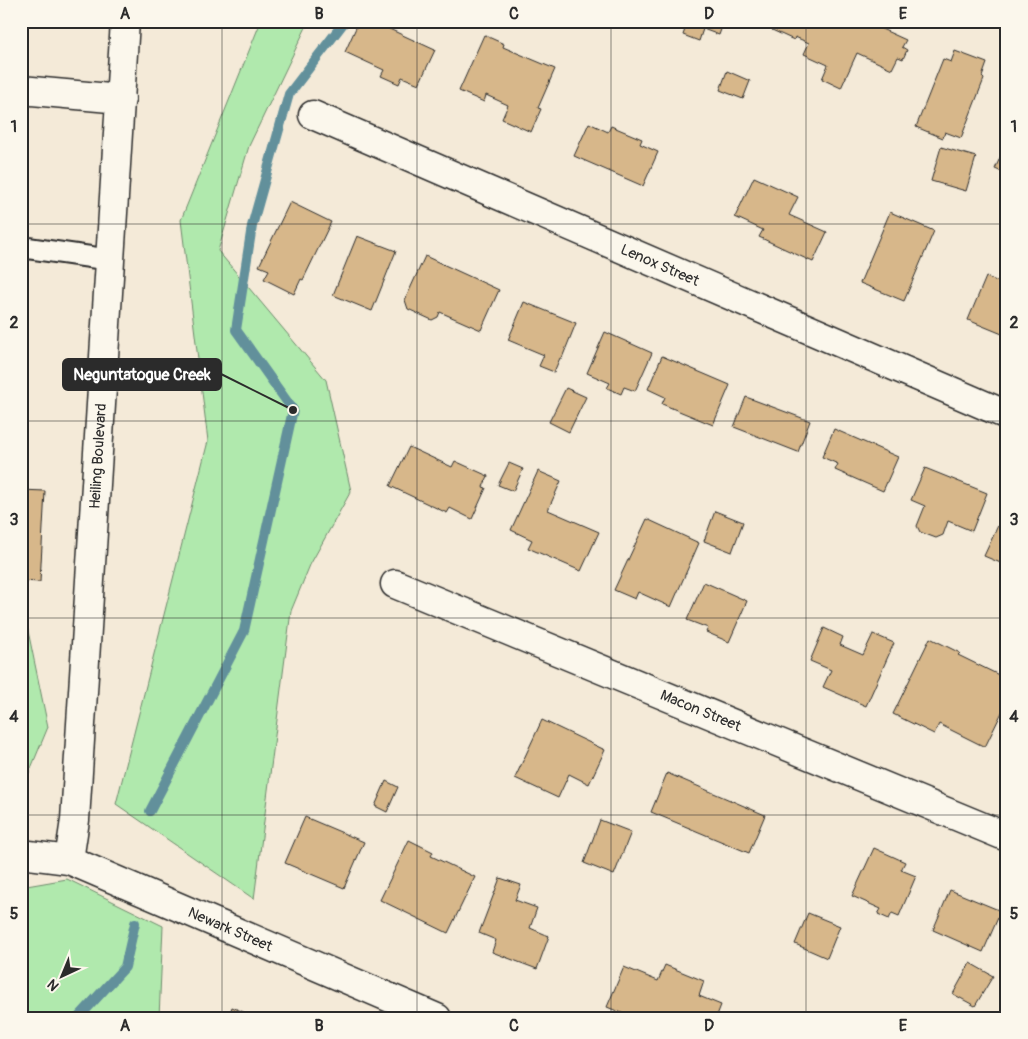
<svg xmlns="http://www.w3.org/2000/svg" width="1028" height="1039" font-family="Pangolin,sans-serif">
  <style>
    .green { fill: #b0e9ad; stroke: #6e8a6c }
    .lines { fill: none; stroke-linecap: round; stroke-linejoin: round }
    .stream { stroke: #62909b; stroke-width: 10 }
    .building { fill: #d7b78a; stroke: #2b2b2b }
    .lane-casing { stroke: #2b2b2b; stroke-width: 24 }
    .street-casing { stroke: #2b2b2b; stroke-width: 31 }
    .lane { stroke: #fbf7ec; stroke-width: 20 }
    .street { stroke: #fbf7ec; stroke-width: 28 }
    .grid { fill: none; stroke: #2b2b2b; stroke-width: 1; stroke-opacity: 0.55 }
    .labels { text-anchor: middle; stroke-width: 5; stroke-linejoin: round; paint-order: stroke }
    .street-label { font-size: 15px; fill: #2b2b2b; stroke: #fbf7ec }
    .leader { fill: none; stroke: #2b2b2b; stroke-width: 2 }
    .callout-dot { fill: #2b2b2b; stroke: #fbf7ec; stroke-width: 2 }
    .callout { fill: #2b2b2b; stroke: #2b2b2b; stroke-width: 2 }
    .callout-label { font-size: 16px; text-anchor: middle; font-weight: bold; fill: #fff }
    .neatline { fill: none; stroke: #2b2b2b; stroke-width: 2 }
    .grid-label { font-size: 16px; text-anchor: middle; font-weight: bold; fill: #2b2b2b }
  </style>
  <rect width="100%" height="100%" fill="#f4ead8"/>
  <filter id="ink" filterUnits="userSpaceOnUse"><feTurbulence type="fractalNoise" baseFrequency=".02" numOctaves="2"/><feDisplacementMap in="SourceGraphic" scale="10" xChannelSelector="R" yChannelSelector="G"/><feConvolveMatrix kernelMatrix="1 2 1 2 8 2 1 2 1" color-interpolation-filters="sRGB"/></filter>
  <g filter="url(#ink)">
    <g class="green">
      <path d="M261,21h48l-60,125 -31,105 108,129 25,111 -41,74 -19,46 -37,288 -138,-95 92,-363 -27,-221z"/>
      <path d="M21,624l6,2 21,101 -19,46 -8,-21z"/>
      <path d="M67,879l96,47 -4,92h-138v-131z"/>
    </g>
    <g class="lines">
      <g class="stream">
        <path d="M150,811l94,-180 49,-221 -57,-80 16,-104 37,-132 56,-73"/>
        <path d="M78,1018l47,-51 10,-44"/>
      </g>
    </g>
    <g class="building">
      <path d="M359,21h13l63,29 -16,34 -17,-7 -3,7 -18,-8 3,-6 -39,-18z"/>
      <path d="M688,21h36l-5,14 -16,-6 -4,12 -16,-6z"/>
      <path d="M776,21h31l10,5 2,-5h13l16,8 3,-8h13l42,19 -4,7 5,3 -4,9 -5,-2 -6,12 -35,-16 -16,35 -19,-9 6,-14 -24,-11 5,-11 -14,-6 -1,3 -22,-10z"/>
      <path d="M484,35l20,9 -1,3 52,22 -17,39 3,1 -10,23 -29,-13 6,-14 -22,-10 -2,7 -25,-11z"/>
      <path d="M955,51l32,12 -5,14 2,2 -23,59 -16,-6 -2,6 -27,-11 27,-68 8,3z"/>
      <path d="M727,71l23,10 -7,18 -23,-9z"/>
      <path d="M589,123l19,9 3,-6 31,13 -2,5 18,8 -15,34 -69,-30z"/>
      <path d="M1007,142v32l-12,-5z"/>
      <path d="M941,147l35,10 -10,34 -35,-10z"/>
      <path d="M754,177l44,20 -9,18 38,17 -14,30 -54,-25 4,-7 -28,-13z"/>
      <path d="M290,202l41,20 -28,58 -2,-1 -7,15 -30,-15 5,-9 -10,-4z"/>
      <path d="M890,212l44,19 -30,70 -44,-18z"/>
      <path d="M357,236l39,15 -24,60 -39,-16z"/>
      <path d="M425,256l74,34 -18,40 -41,-18 -2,5 -6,3 -24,-11 -3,-9z"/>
      <path d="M986,277l21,8v51l-39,-16z"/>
      <path d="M524,302l52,21 -14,35h-2l-6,14 -15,-6 5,-11 -36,-15z"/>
      <path d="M605,332l47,21 -17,38 -11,-4 -3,7 -14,-6 3,-5 -23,-10z"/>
      <path d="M662,356l68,29 -17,40 -51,-21 3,-7 -17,-8z"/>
      <path d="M566,388l20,9 -17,35 -20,-10z"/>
      <path d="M746,397l64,24 -12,31 -64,-25z"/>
      <path d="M834,429l64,28 -15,34 -48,-21 3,-6 -16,-7z"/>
      <path d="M409,447l43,20 3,-6 33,15 -5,11 3,1 -14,31 -22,-11 -3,5 -57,-27z"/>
      <path d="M509,463l14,6 -10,22 -15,-6z"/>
      <path d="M925,468l62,25 -15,38 -24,-10 -5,14 -7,3 -16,-6 -3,-6 8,-20 -14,-6z"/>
      <path d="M538,471l23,10 -13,29 51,22 -18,39 -53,-23 4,-8 -21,-10z"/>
      <path d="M21,490l24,1 -5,91 -19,-1z"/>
      <path d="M1007,506v49l-4,9 -19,-8z"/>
      <path d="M715,511l28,11 -11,30 -28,-11z"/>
      <path d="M647,519l52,24 -28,64 -33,-15 -3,7 -21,-9z"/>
      <path d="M704,582l43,19 -18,41 -23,-10 2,-4 -21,-8z"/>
      <path d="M824,628l19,9 -3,8 23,10 10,-21 21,9 -28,63 -43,-19 8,-17 -21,-9z"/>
      <path d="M930,638l30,15 -2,2 49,24v12l-3,5 3,1v5l-22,45 -46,-23 -5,10 -41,-20z"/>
      <path d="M542,720l63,30 -16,34 -20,-10 -11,24 -43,-20z"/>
      <path d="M667,773l98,42 -16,38 -98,-41z"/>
      <path d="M386,781l12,6 -11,25 -12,-6z"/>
      <path d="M305,817l59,25 -20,46 -59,-25z"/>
      <path d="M600,820l31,12 -17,43 -30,-12z"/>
      <path d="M409,840l24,12 -2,4 44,21 -27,56 -68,-33z"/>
      <path d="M874,848l31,14 -4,8 15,6 -17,40 -7,-3 -3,6 -11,-5 3,-5 -29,-13z"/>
      <path d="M500,878l21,7 -6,15 22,8 -7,20 19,8 -12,33 -45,-17 4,-12 -17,-7z"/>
      <path d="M950,890l51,21 -18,41 -50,-22z"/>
      <path d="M808,913l32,13 -13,32 -32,-14z"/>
      <path d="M970,963l23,13 -18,30 -22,-12z"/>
      <path d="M665,965l39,16 -5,15 22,9 -5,13h-82l-27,-11 17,-40 34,14z"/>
      <path d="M232,1007l25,11h-29z"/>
    </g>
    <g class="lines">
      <defs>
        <path id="lane" d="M21,247l90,13"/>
        <g id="street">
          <path d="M21,90l100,9"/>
          <path id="s1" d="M313,115l694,300"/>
          <path id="s2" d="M395,584l612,253"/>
          <path id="s3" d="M21,854l48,6 368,158"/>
          <path id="s4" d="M69,860l6,-40 50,-799"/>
        </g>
      </defs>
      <use href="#lane" class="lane-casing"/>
      <use href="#street" class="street-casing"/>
      <use href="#lane" class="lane"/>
      <use href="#street" class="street"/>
    </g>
  </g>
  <path class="grid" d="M222,21v997M417,21v997M611,21v997M806,21v997M21,224h986M21,421h986M21,618h986M21,815h986"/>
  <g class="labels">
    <g class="street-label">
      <text dy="5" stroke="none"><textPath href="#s1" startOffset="378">Lenox Street</textPath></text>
      <text dy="5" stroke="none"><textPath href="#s4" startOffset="405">Heiling Boulevard</textPath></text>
      <text dy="5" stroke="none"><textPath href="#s2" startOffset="331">Macon Street</textPath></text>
      <text dy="5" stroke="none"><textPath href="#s3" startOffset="224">Newark Street</textPath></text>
    </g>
  </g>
  <path class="leader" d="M293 410L221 374"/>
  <circle class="callout-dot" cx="293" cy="410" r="5"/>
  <rect class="callout" x="63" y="359" width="158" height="31" rx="5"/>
  <g class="callout-label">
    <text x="142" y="380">Neguntatogue Creek</text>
  </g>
  <rect width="1028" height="1039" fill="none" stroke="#fbf7ec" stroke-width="55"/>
  <g transform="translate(62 976) rotate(224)" stroke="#fbf7ec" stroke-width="4" paint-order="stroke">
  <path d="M0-4L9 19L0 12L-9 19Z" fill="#2b2b2b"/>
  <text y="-8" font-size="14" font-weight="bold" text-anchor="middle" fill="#2b2b2b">N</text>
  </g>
  <rect x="28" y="28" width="972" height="984" class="neatline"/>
  <g class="grid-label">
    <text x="125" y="19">A</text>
    <text x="319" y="19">B</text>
    <text x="514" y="19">C</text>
    <text x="709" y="19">D</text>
    <text x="903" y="19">E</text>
    <text x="14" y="132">1</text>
    <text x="1014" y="132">1</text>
    <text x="14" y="328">2</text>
    <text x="1014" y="328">2</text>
    <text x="14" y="525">3</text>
    <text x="1014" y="525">3</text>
    <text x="14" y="722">4</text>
    <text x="1014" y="722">4</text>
    <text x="14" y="919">5</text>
    <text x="1014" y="919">5</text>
    <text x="125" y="1031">A</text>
    <text x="319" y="1031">B</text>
    <text x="514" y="1031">C</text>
    <text x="709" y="1031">D</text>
    <text x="903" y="1031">E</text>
  </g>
</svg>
